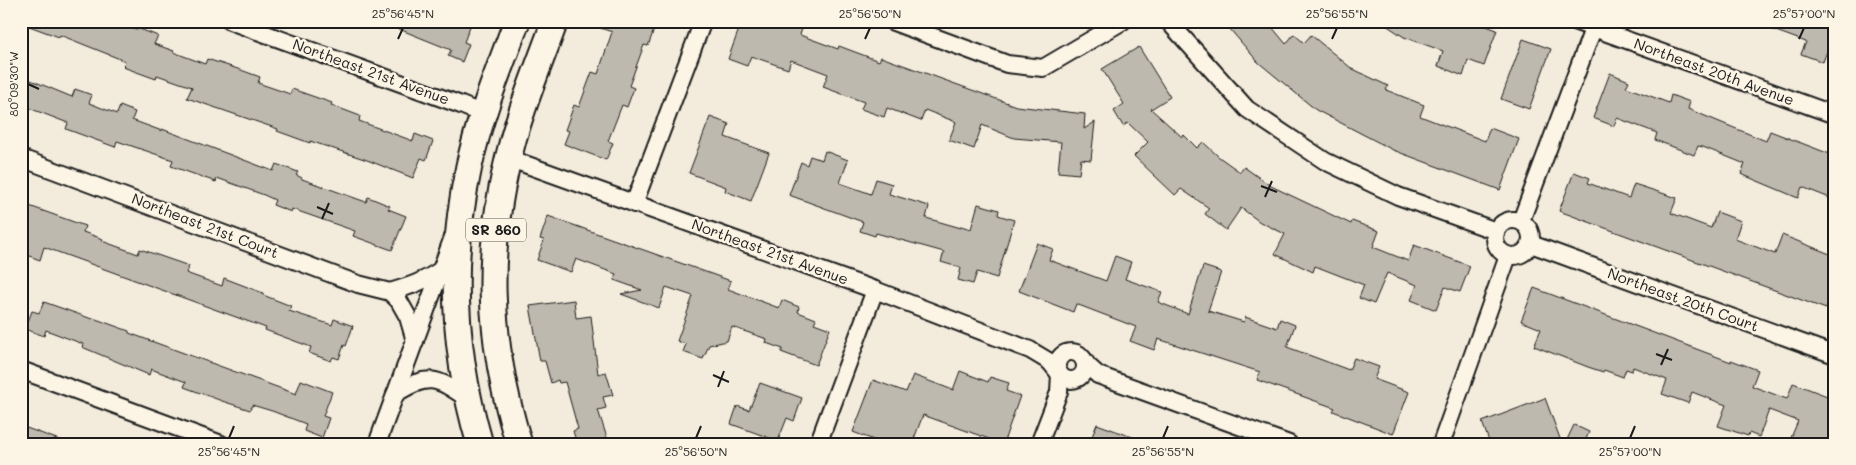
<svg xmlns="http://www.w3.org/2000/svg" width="1856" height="465" font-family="Mali,sans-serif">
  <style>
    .building { fill: #beb9ae; stroke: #1c1c1c }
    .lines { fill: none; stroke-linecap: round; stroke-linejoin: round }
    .street-casing { stroke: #1c1c1c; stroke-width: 20 }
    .primary-casing { stroke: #1c1c1c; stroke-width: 29 }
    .street { stroke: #fcf5e5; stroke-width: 16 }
    .primary { stroke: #fcf5e5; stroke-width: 25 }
    .ticks { fill: none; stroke: #1c1c1c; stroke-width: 2 }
    .labels { text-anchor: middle; stroke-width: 5; stroke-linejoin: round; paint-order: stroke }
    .shield { fill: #fcf5e5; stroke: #5f5d58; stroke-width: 1 }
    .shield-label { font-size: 14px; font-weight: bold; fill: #1c1c1c }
    .street-label { font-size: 15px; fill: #1c1c1c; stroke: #fcf5e5 }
    .neatline { fill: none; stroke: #1c1c1c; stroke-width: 2 }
    .ticks-label { font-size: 12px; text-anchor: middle; fill: #1c1c1c }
  </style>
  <rect width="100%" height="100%" fill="#f3ecdd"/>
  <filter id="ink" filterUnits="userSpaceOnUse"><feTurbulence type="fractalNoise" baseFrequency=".02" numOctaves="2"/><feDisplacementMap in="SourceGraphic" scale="10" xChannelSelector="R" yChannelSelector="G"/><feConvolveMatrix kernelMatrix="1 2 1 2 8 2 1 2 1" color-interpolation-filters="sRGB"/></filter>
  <g filter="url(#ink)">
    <g class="building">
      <path d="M21,21h92l23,9 1,-2 21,8 -4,8 20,7 -1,1 32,12 2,-5 34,11 19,7 -2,6 32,11 2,-5 40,14 -1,2 29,11 -1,5 54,20 2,-7 18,7 -7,19 -5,-2 -8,20 -46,-18 -57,-19v2l-33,-12 1,-2 -91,-31 5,-11 -35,-12 -1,4 -33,-12 2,-6 -65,-26 -1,2 -38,-14z"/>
      <path d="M379,21h93l-8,21 5,2 -7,18 -14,-6 3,-6z"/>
      <path d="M586,21h53l16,6 -7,19 -4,-1 -15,41 5,2 -7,19 -5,-2 -14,36 5,2 -7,17 -42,-16 5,-13 -4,-1 9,-25 5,2 13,-35 6,2 14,-42 -26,-9z"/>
      <path d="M742,21h38l22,8 -2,6 38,14 1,-3 40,15 2,-4 135,49 69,8 -1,15 11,-7 -4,38 -10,-1 -2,15 -21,-2 3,-30 -47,-4 -32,-13 -8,24 -25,-9 7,-18 -31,-12 -4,11 -34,-13 -3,9 -23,-8 3,-7 -41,-15 5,-13 -37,-14 -3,9 -37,-13 -4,10 -19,-7z"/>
      <path d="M1223,21h44l19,23 8,-10 10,9 7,-8 40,33 37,18 -2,4 38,15 -4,11 65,25 5,-13 29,11 -19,51 -107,-40 -77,-40 -58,-48z"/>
      <path d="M1380,21h93l24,9 -13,36 -16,-6 -5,16 -25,-10 5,-15 -39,-14z"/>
      <path d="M1755,21h80v9l-12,32 -22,-8 5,-12 -52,-19z"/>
      <path d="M1523,39l28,10 -22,60 -28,-10z"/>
      <path d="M1139,47l31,50 -19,12 31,28 2,-2 13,13 6,-6 16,15 21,15 4,-5 27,19 80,38 1,-3 27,10 -6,16 35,14 6,-16 56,21 -10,26 -15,-5 -9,23 -25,-10 6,-15 -30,-12 -13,31 -15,-6 5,-13 -49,-19 -2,6 -38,-18 10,-20 -25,-12 -19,-14 -15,22 -21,-16 4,-6 -28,-19 -6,6 -41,-39 14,-14 -20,-19 -5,3 -9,-15 10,-7 -22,-35z"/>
      <path d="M1610,73l19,8 -3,6 43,16 2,-8 19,7 -2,7 78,32 4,-10 65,25v44l-33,-13 -4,11 -57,-24 4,-10 -42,-17 -5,-1 -4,9 -39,-15 2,-7 -40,-15 -3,8 -21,-8z"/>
      <path d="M21,76l51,21 3,-8 17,6 -3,8 28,11 3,-8 15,6 -3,8 30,11v-2l111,42 3,-7 22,8 -2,3 6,3v1l64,23 2,-5 22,9 -2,3 18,7 -14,34 -39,-14 2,-5 -63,-22 -1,3 -18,-7 2,-5 -11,-5 -47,-17 -1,4 -45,-16 2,-6 -56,-19 -2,6 -49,-18 2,-6 -47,-18z"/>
      <path d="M710,117l19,7 -4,13 44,16 -18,48 -26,-10 1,-4 -37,-14z"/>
      <path d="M825,151l23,9 -8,23 31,11 5,-15 16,5 -3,10 40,12 -3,12 35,10v-2l10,3 7,-25 21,6 -1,5 16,5 -17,58 -20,-6 -4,12 -15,-4 3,-12 -20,-6 3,-10 -68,-19 -1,3 -15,-5 3,-9 -74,-27 12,-33 6,3 3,-9 12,4z"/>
      <path d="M1574,172l16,6 -2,5 41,15 5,-14 43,14 -6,15 40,15 6,-16 24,9 -6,18 40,15 7,-19 53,21v44l-5,-2 -4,11 -267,-98z"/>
      <path d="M21,203l64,23 -2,6 20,7 -1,2 36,13 2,-5 49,17 -3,7 36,13 2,-8 39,15v2l28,11 -2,5 43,14 2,-6 19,7 -7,20 -2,-1 -5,14 -6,-2 -2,4 -22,-8 2,-6 -46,-17 1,-2 -222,-81 -4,13 -19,-7z"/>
      <path d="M548,216l183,65 -3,8 51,19 3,-8 17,7 -1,5 18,7 -2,4 16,6 -14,36 -35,-13 2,-3 -17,-6 1,-4 -35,-12 -5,14 -18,4 -6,14 -20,-7 3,-8 -9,-3 16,-45 -27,-9 -7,21 -38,-14 21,-4 -28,-10 2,-6 -40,-15 -5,13 -34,-12 7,-20 -4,-1z"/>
      <path d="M1037,243l16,6 -4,11 57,21 9,-25 16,6 -6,17 37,13 -4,10 30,12 15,-48 18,6 -13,39 36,11 1,-5 32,11 3,-9 15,6 -8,22 62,23 5,-12 25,9 -5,12 35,13 -16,42 -60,-23 2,-3 -78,-28 3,-8 -102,-33 -4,11 -24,-9 6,-14 -60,-23 -3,8 -54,-21z"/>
      <path d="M1534,288l197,74v-2l27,10 -6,16 35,13 6,-16 42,16v30l-6,15h-29l-10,-4 8,-19 -29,-11 -10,27 -10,-4 -1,3 -30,-10 8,-21 -34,-13 -4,11 -26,-9 5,-14 -34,-13 -1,4 -6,-2 -3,8 -19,-7 -1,2 -15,-5 -54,-21 7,-17 -20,-8z"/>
      <path d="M574,300l2,18 15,-2 7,58 8,-2 7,23 -10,2 3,11 -8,2 11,34h-32l-4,-13 5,-2 -13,-47 -6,1 -1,-3 -7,3 -6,-22h-5l-10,-55z"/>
      <path d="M44,302l48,17 1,-1 36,13v2l167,61 5,-14 31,12 -9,24 6,2 -7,20 -18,-7 2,-7 -34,-13 -20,-6 -2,5 -28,-9 -38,-14 2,-5 -35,-13 -2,6 -67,-28 1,-3 -37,-14 -2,6 -19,-7 7,-18 7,2z"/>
      <path d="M960,371l28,11 2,-5 19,6 -3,8 14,5 -17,48 -80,-29 -11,29h-28l-31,-12 20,-52 33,12 7,-17 40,15z"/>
      <path d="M760,383l42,15 -8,23 -7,-3 -9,23 -47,-17 6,-18 12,4z"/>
      <path d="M1545,398l17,46h-72l-8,-22z"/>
      <path d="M1097,424l49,18v2h-57z"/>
      <path d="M1574,425l15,7 -5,12h-19z"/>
      <path d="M21,426l44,16v2h-44z"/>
    </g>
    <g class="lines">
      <defs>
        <g id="street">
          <path d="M230,21l231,84 22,9"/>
          <path d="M891,21l116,43 36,4 80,-47"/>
          <path d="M1168,21l79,88 78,52 73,35 98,35"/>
          <path d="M1574,21l261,94"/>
          <path d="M21,158l337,126 32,8 9,9 9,16 7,24"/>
          <path d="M508,158l367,132 155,60 20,12 8,10"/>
          <path d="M634,204l69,-183"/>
          <circle cx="1513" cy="238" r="18"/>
          <path d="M1521,221l72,-192"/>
          <path d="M1531,244l304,111"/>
          <path d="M390,292c20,-6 33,-10 51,-22"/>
          <circle cx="1071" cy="366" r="14"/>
          <path d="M1083,359l5,7 10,9 191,69"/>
          <path d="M21,370l200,74"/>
          <path d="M395,394c34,-21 41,-17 73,5"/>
          <path d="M377,444l76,-207"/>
          <path d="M818,444l57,-154"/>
          <path d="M1039,444l20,-52 1,-18"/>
          <path d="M1441,444l67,-188"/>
        </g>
        <g id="primary">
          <path d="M480,444c-27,-91 -31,-186 -11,-278 11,-50 30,-97 48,-145"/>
          <path d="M519,444c-32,-105 -35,-198 -6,-304 11,-40 28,-80 42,-119"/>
        </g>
      </defs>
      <use href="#street" class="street-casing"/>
      <use href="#primary" class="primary-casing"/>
      <use href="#street" class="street"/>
      <use href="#primary" class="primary"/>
    </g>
  </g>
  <path class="ticks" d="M398,39l5,-11M865,39l5,-11M1332,39l5,-11M1799,39l5,-11M28,84l11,5M1261,186l16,6M1265,197l7,-16M317,207l16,7M322,219l7,-16M1656,354l16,6M1661,365l7,-16M713,375l16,7M718,387l6,-16M229,438l5,-12M696,438l5,-12M1163,438l5,-12M1630,438l5,-12"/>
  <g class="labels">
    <rect class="shield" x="466" y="218.5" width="60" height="23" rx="4"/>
    <g class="shield-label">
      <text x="496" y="235">SR 860</text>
    </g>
    <g class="street-label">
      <text transform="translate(371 72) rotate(20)" y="5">Northeast 21st Avenue</text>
      <text transform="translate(1714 72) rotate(20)" y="5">Northeast 20th Avenue</text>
      <text transform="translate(205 226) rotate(21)" y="5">Northeast 21st Court</text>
      <text transform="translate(770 252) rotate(20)" y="5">Northeast 21st Avenue</text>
      <text transform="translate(1683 300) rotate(20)" y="5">Northeast 20th Court</text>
    </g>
  </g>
  <rect width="1856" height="465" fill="none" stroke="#fcf5e5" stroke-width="55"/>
  <rect x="28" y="28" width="1800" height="410" class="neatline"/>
  <g class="ticks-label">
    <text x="403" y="18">25°56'45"N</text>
    <text x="870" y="18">25°56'50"N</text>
    <text x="1337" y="18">25°56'55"N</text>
    <text x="1804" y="18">25°57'00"N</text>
    <text transform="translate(14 84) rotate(-90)" y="4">80°09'30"W</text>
    <text x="229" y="456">25°56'45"N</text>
    <text x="696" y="456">25°56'50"N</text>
    <text x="1163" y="456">25°56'55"N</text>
    <text x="1630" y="456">25°57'00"N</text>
  </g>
</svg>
